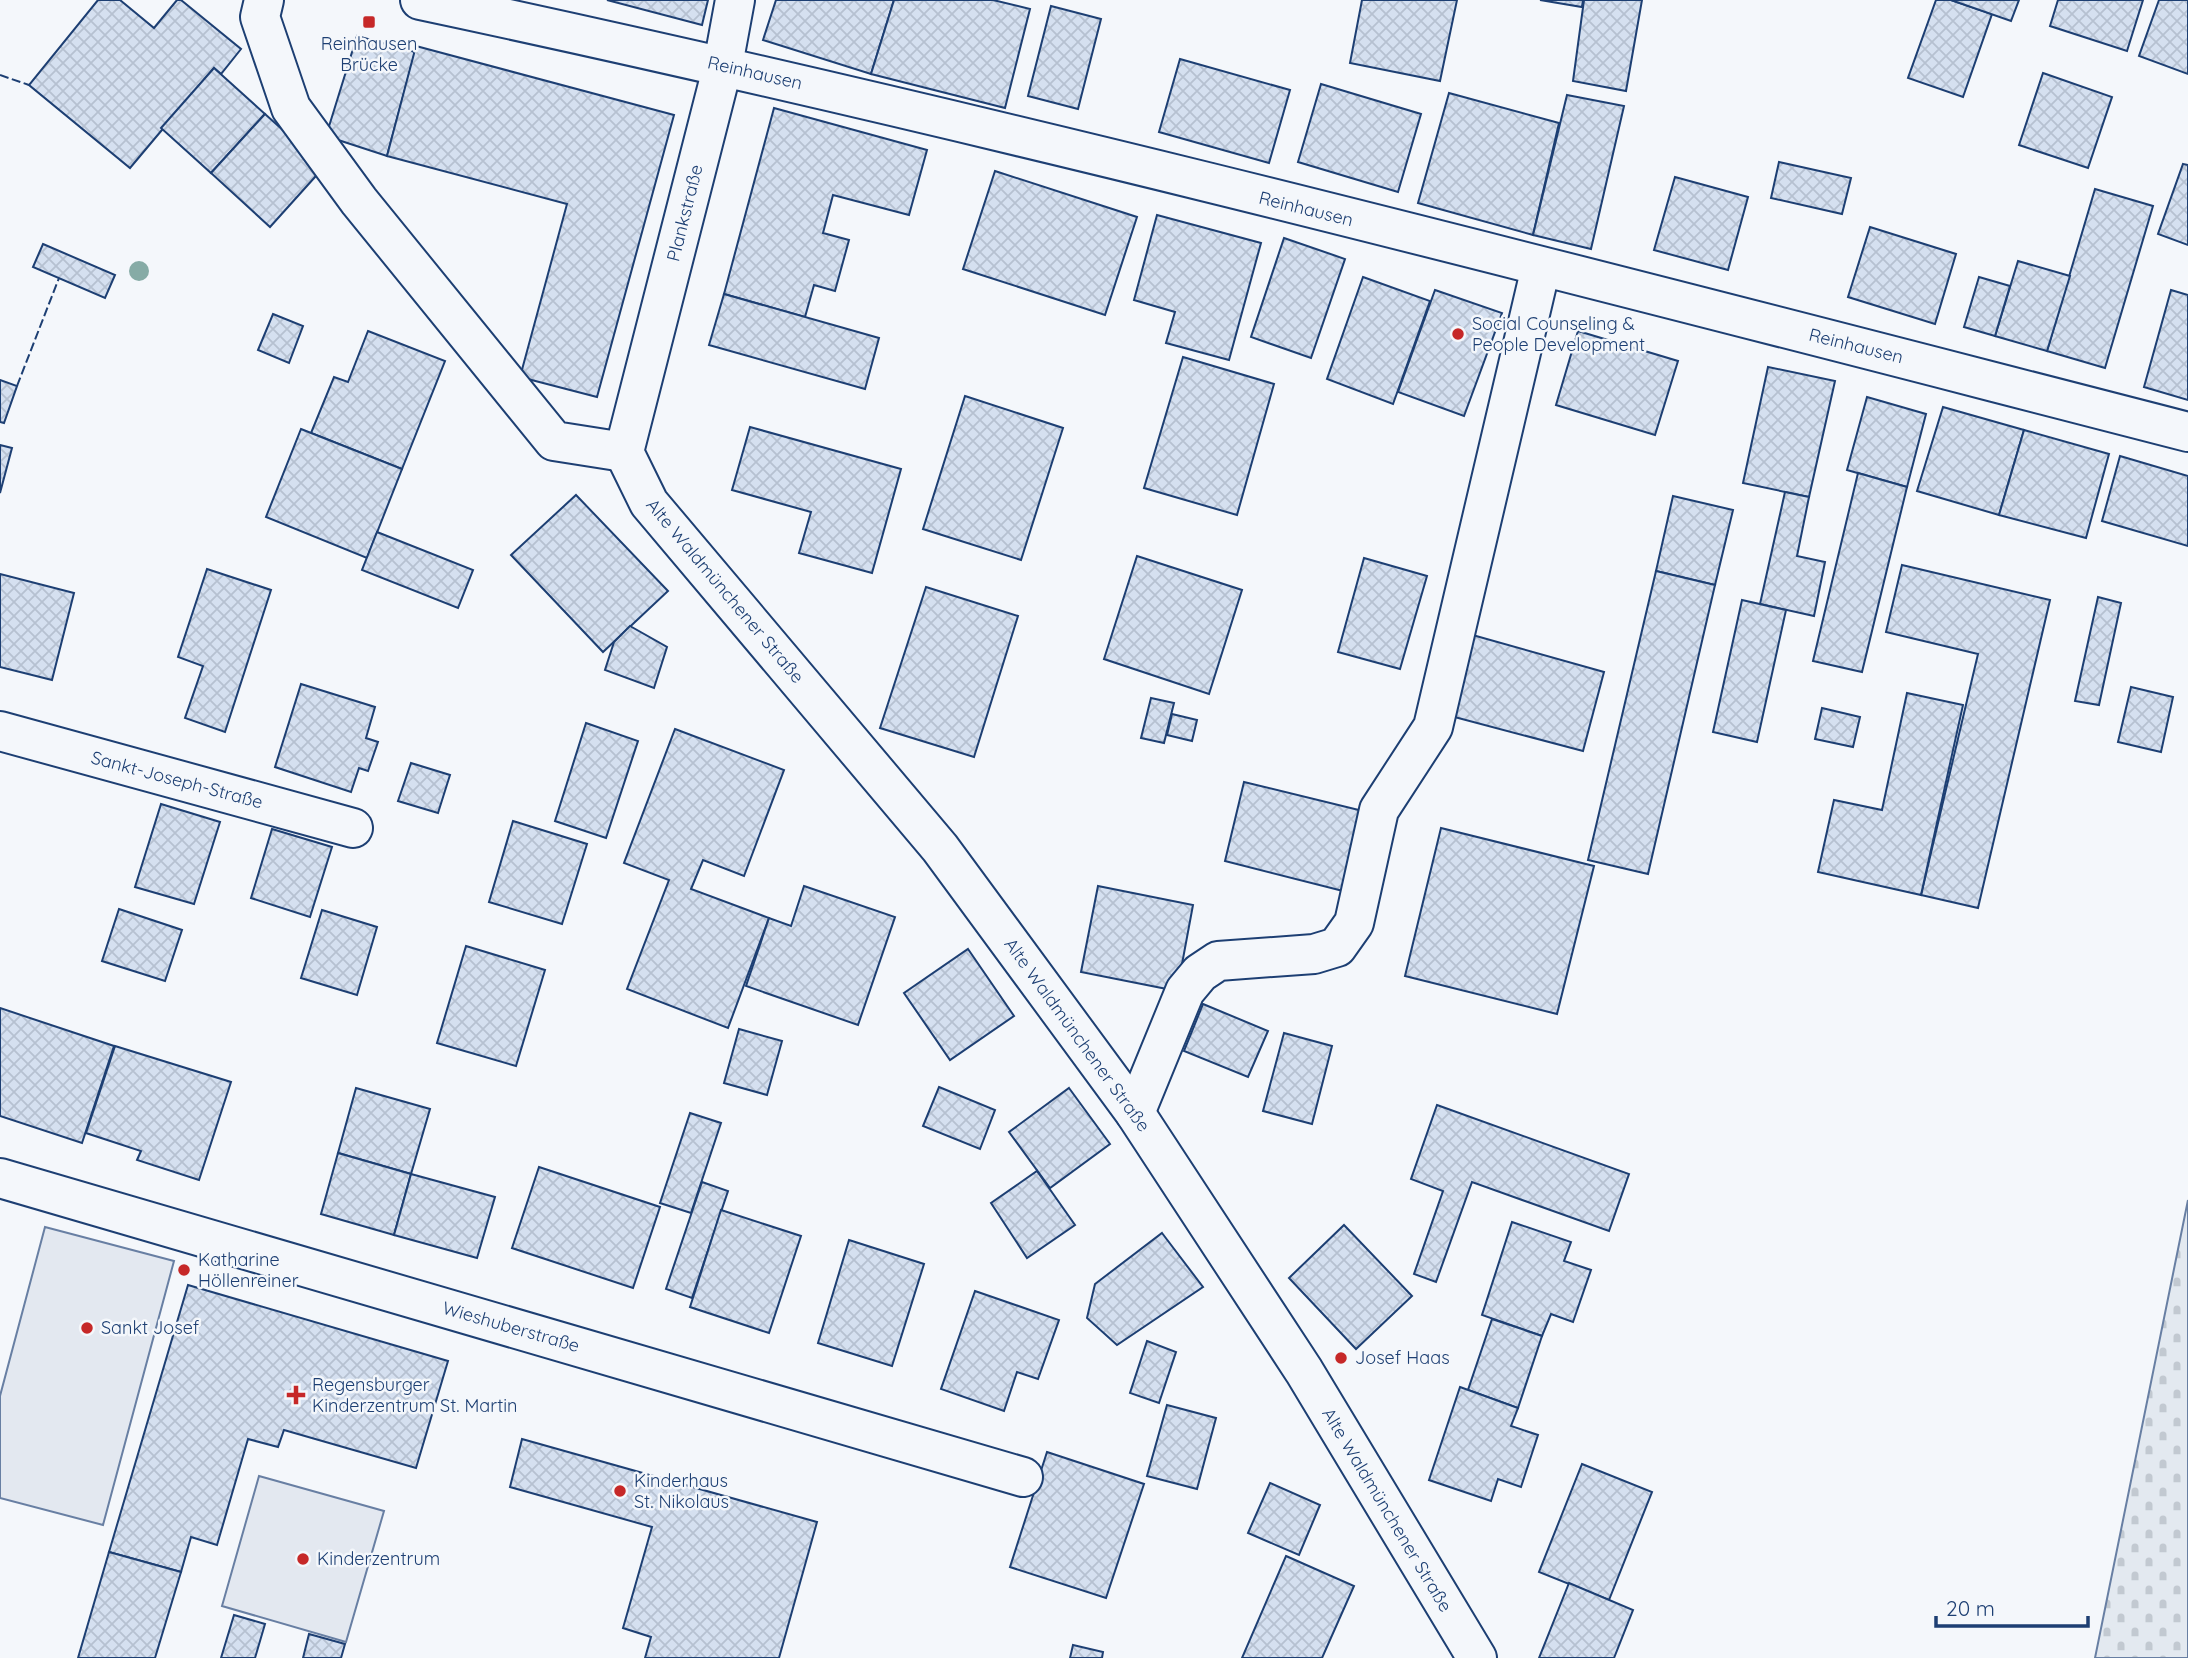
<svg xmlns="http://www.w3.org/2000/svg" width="2188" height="1658" font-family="Quicksand,sans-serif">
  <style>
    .cemetery { fill: url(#cemetery-stones); stroke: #687fa3; stroke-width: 2 }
    .parking { fill: #e3e8f0; stroke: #687fa3; stroke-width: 2 }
    .building { fill: url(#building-cross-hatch); stroke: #1d3f73; stroke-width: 2 }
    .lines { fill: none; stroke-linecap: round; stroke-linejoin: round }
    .minor-casing { stroke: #1d3f73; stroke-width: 42 }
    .minor { stroke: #f4f7fb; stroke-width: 38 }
    .fence { stroke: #1d3f73; stroke-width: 2; stroke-dasharray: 9 3.5; stroke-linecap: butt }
    .tree { fill: #86aba6 }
    .poi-dot { fill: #c62828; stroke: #f4f7fb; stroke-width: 2.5 }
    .labels { text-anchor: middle; stroke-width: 5; stroke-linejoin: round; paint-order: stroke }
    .poi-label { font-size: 18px; fill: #1d3f73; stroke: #f4f7fb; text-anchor: start }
    .street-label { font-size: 18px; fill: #1d3f73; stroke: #f4f7fb }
  </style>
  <defs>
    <pattern id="cemetery-stones" width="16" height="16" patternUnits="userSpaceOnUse" patternTransform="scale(1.75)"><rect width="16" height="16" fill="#e3e9f0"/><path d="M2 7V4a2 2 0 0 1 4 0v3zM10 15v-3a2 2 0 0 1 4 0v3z" fill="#c2c9d1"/></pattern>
    <pattern id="building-cross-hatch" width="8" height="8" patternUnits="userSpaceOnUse" patternTransform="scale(1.75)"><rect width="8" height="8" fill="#d5e0f0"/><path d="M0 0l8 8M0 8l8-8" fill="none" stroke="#b6c1d1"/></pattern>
  </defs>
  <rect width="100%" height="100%" fill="#f4f7fb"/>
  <path class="cemetery" d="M2188,1200v458h-93z"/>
  <g class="parking">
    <path d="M45,1227l129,34 -71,264 -103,-27v-102z"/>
    <path d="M259,1476l125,35 -38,131 -124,-36z"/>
  </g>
  <g class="building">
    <path d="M98,0h22l34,28 23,-28h4l60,49 -20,25 -7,-6 -84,100 -101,-83z"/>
    <path d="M607,0h101l-6,25z"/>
    <path d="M776,0h118l-23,74 -108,-34z"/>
    <path d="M894,0h99l37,9 -25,99 -134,-34z"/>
    <path d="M1362,0h95l-17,81 -90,-18z"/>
    <path d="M1540,0h43l-1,7z"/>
    <path d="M1584,0h58l-16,91 -53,-10z"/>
    <path d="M1936,0h15l41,14 -29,83 -55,-19z"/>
    <path d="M1951,0h68l-8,21z"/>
    <path d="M2058,0h85l-16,51 -77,-25z"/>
    <path d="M2159,0h29v74l-49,-18z"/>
    <path d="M1051,6l50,13 -23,90 -50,-13z"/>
    <path d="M357,36l58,16 -28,104 -61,-20z"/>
    <path d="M416,46l258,69 -77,282 -77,-20 47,-173 -180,-48z"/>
    <path d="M1180,59l110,31 -21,73 -110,-31z"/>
    <path d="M214,68l51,46 -54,59 -50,-45z"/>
    <path d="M2043,73l69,24 -24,71 -69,-23z"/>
    <path d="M1321,84l100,30 -23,78 -100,-30z"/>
    <path d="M1449,93l110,30 -26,112 -115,-32z"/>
    <path d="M1567,95l57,11 -33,143 -58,-14z"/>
    <path d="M774,108l153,42 -18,65 -76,-20 -10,38 26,7 -14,51 -21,-6 -9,32 -81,-23z"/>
    <path d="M265,114l59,53 -54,60 -59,-54z"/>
    <path d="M1779,162l72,16 -9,36 -71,-16z"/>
    <path d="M2183,164l5,1v80l-30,-11z"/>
    <path d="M995,171l142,46 -32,98 -142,-46z"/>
    <path d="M1675,177l73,20 -20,73 -74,-20z"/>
    <path d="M2095,189l58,17 -48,162 -58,-17z"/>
    <path d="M1157,215l104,28 -32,117 -63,-17 9,-31 -41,-12z"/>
    <path d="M1870,227l86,27 -21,70 -87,-27z"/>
    <path d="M1284,238l61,21 -34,99 -60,-21z"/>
    <path d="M43,244l72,31 -10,23 -72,-31z"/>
    <path d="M2018,261l52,15 -23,75 -52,-15z"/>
    <path d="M1363,277l67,24 -37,103 -66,-25z"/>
    <path d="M1979,277l31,9 -15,50 -31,-9z"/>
    <path d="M1435,290l67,23 -38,103 -66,-24z"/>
    <path d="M2171,290l17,5v105l-44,-13z"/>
    <path d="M724,294l155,44 -14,51 -156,-44z"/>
    <path d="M273,314l30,12 -14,37 -31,-13z"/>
    <path d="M368,331l77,30 -43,108 -91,-36 23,-56 14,5z"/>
    <path d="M1578,331l100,30 -23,74 -99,-30z"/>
    <path d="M1183,357l91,27 -37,131 -93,-27z"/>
    <path d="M1768,367l67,14 -26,116 -66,-14z"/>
    <path d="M0,380l17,6 -13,37 -4,-1z"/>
    <path d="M965,396l98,32 -42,132 -98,-31z"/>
    <path d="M1867,397l59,17 -19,73 -60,-17z"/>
    <path d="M1943,407l81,23 -25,85 -82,-24z"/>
    <path d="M750,427l151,42 -29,104 -73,-20 12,-41 -79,-22z"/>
    <path d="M301,429l101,40 -35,89 -101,-41z"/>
    <path d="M2024,430l85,24 -23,84 -87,-23z"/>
    <path d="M0,445l12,3 -12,45z"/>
    <path d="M2120,456l68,20v70l-86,-25z"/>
    <path d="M1858,473l49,14 -45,185 -49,-11z"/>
    <path d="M1785,492l24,5 -12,59 28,6 -11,54 -54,-12z"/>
    <path d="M576,495l92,96 -65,61 -92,-97z"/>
    <path d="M1673,496l60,14 -18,75 -59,-14z"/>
    <path d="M377,532l96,38 -15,38 -96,-38z"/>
    <path d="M1137,556l105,34 -33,104 -105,-35z"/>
    <path d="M1364,558l63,18 -27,93 -62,-17z"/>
    <path d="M1902,565l148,35 -72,308 -57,-13 57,-241 -92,-22z"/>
    <path d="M207,569l64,21 -46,142 -40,-14 18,-52 -25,-9z"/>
    <path d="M1656,571l59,14 -67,289 -60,-14z"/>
    <path d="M0,574l74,19 -22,87 -52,-13z"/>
    <path d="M926,587l92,29 -44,141 -94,-29z"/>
    <path d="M2098,597l23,6 -22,102 -24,-4z"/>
    <path d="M1742,600l44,10 -29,132 -44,-10z"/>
    <path d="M630,626l37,21 -13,41 -49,-18 9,-28z"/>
    <path d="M1469,634l135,38 -21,79 -136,-36z"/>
    <path d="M301,684l74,23 -9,31 12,4 -10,29 -9,-3 -8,24 -76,-25z"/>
    <path d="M2131,687l42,10 -12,55 -43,-10z"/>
    <path d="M1907,693l56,12 -42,190 -103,-23 16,-72 48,10z"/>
    <path d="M1151,698l23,5 -10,40 -23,-5z"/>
    <path d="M1822,708l38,9 -7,30 -38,-8z"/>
    <path d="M1172,714l25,6 -5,21 -25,-6z"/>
    <path d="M586,723l52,18 -32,97 -51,-17z"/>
    <path d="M675,729l109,41 -40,106 -41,-16 -12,29 78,29 -41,110 -101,-39 42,-109 -45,-17z"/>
    <path d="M411,763l39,12 -12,38 -40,-12z"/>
    <path d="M1244,782l123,30 -20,80 -122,-31z"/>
    <path d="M161,804l59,18 -26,82 -59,-17z"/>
    <path d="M513,821l74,23 -25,80 -73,-22z"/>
    <path d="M1441,828l153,38 -37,148 -152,-38z"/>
    <path d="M272,829l60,18 -22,70 -59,-19z"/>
    <path d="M804,886l91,31 -37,108 -112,-39 23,-68 22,8z"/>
    <path d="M1098,886l95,19 -16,86 -96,-19z"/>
    <path d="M119,909l63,21 -17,51 -63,-20z"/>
    <path d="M322,910l55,17 -20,68 -56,-17z"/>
    <path d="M466,946l79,24 -29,96 -79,-23z"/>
    <path d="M968,949l46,67 -64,44 -46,-67z"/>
    <path d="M1203,1004l65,27 -20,46 -64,-26z"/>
    <path d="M0,1008l114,38 -32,97 -82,-27z"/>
    <path d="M739,1029l43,12 -15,54 -43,-12z"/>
    <path d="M1284,1033l48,13 -20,78 -49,-13z"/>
    <path d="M115,1046l116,36 -32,98 -62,-20 4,-9 -55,-18z"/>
    <path d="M939,1087l56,23 -15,39 -57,-23z"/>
    <path d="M356,1088l74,21 -19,65 -73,-21z"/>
    <path d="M1069,1088l41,56 -60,44 -41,-56z"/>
    <path d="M1437,1105l192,69 -20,57 -137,-49 -36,100 -22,-8 29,-83 -32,-12z"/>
    <path d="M690,1113l31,10 -30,90 -31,-10z"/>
    <path d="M338,1153l73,21 -17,61 -73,-21z"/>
    <path d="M539,1167l121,40 -27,81 -121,-40z"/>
    <path d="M1037,1171l38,54 -48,33 -36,-55z"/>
    <path d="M411,1174l84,23 -18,61 -83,-23z"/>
    <path d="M702,1182l26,9 -36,107 -26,-9z"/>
    <path d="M721,1210l80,26 -32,97 -79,-26z"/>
    <path d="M1512,1222l59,20 -7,19 27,9 -18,52 -22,-8 -9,22 -60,-21z"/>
    <path d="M1344,1225l68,71 -56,53 -67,-71z"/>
    <path d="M1162,1233l41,54 -86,58 -30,-27 8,-34z"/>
    <path d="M849,1240l75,24 -32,102 -74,-23z"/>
    <path d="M188,1285l260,76 -32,107 -132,-38 -6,17 -30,-8 -31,106 -26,-8 -10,35 -72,-20z"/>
    <path d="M975,1291l84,29 -21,59 -21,-7 -13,39 -63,-22z"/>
    <path d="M1492,1319l50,17 -24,72 -50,-18z"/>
    <path d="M1147,1341l29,11 -17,51 -29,-10z"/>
    <path d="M1460,1387l58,21 -7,18 27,9 -17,52 -23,-8 -7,22 -62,-21z"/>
    <path d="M1167,1405l49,13 -19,71 -50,-13z"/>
    <path d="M522,1439l295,83 -38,136h-134l6,-21 -28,-9 29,-101 -142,-40z"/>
    <path d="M1047,1452l97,32 -38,114 -96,-31z"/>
    <path d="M1582,1464l70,28 -43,108 -70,-28z"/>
    <path d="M1270,1483l50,22 -21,50 -51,-22z"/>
    <path d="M109,1552l72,20 -26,86h-77z"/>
    <path d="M1286,1556l68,30 -32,72h-80z"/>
    <path d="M1569,1583l64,27 -19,48h-75z"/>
    <path d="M234,1615l31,9 -10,34h-34z"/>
    <path d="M309,1634l36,10 -4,14h-38z"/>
    <path d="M1073,1645l30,7 -1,6h-32z"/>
  </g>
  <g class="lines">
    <defs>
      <g id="minor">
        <path d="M264,0l-4,17 31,91 68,93 195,240 70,11"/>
        <path d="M420,0c593,126 1181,281 1768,432"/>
        <path d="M735,0l-12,65 -99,387 25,51 291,345 195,265 169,258 173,287"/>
        <path d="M0,731l353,97"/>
        <path d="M1135,1113l50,-122 15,-18 18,-12 96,-7 23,-7 17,-24 25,-113 54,-83 108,-460"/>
        <path d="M0,1178l1023,299"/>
      </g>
    </defs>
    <use href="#minor" class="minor-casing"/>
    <use href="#minor" class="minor"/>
    <g class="fence">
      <path d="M0,75l29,10"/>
      <path d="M17,386l42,-108"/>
    </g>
  </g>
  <circle class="tree" cx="139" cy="271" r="10"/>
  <g class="poi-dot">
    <rect x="362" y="15" width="14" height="14" rx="3.5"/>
    <circle cx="1458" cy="334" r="7"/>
    <circle cx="184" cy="1270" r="7"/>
    <circle cx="87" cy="1328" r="7"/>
    <circle cx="1341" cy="1358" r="7"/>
    <path d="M292.5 1384.5h7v7h7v7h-7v7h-7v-7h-7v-7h7z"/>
    <circle cx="620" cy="1491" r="7"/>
    <circle cx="303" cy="1559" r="7"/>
  </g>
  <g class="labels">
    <g class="poi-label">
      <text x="369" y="50" text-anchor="middle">Reinhausen<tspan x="369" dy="21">Brücke</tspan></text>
      <text x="1472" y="330">Social Counseling &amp;<tspan x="1472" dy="21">People Development</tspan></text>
      <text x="198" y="1266">Katharine<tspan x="198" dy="21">Höllenreiner</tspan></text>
      <text x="101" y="1334">Sankt Josef</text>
      <text x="1355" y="1364">Josef Haas</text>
      <text x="312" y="1391">Regensburger<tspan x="312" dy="21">Kinderzentrum St. Martin</tspan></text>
      <text x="634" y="1487">Kinderhaus<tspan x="634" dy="21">St. Nikolaus</tspan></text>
      <text x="317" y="1565">Kinderzentrum</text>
    </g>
    <g class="street-label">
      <text transform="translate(755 73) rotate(13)" y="6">Reinhausen</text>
      <text transform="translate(1306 209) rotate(14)" y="6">Reinhausen</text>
      <text transform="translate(685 213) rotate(-76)" y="6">Plankstraße</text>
      <text transform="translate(1856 346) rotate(14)" y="6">Reinhausen</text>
      <text transform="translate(725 591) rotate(50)" y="6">Alte Waldmünchener Straße</text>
      <text transform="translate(177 780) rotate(15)" y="6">Sankt-Joseph-Straße</text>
      <text transform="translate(1077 1035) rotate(54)" y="6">Alte Waldmünchener Straße</text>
      <text transform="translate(511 1327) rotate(16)" y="6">Wieshuberstraße</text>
      <text transform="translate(1387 1510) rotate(59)" y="6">Alte Waldmünchener Straße</text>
    </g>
  </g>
  <path d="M1936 1616v10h152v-10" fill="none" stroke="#1d3f73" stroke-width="3.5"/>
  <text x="1946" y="1616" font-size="21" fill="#1d3f73" stroke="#f4f7fb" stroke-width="5" paint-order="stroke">20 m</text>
</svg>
